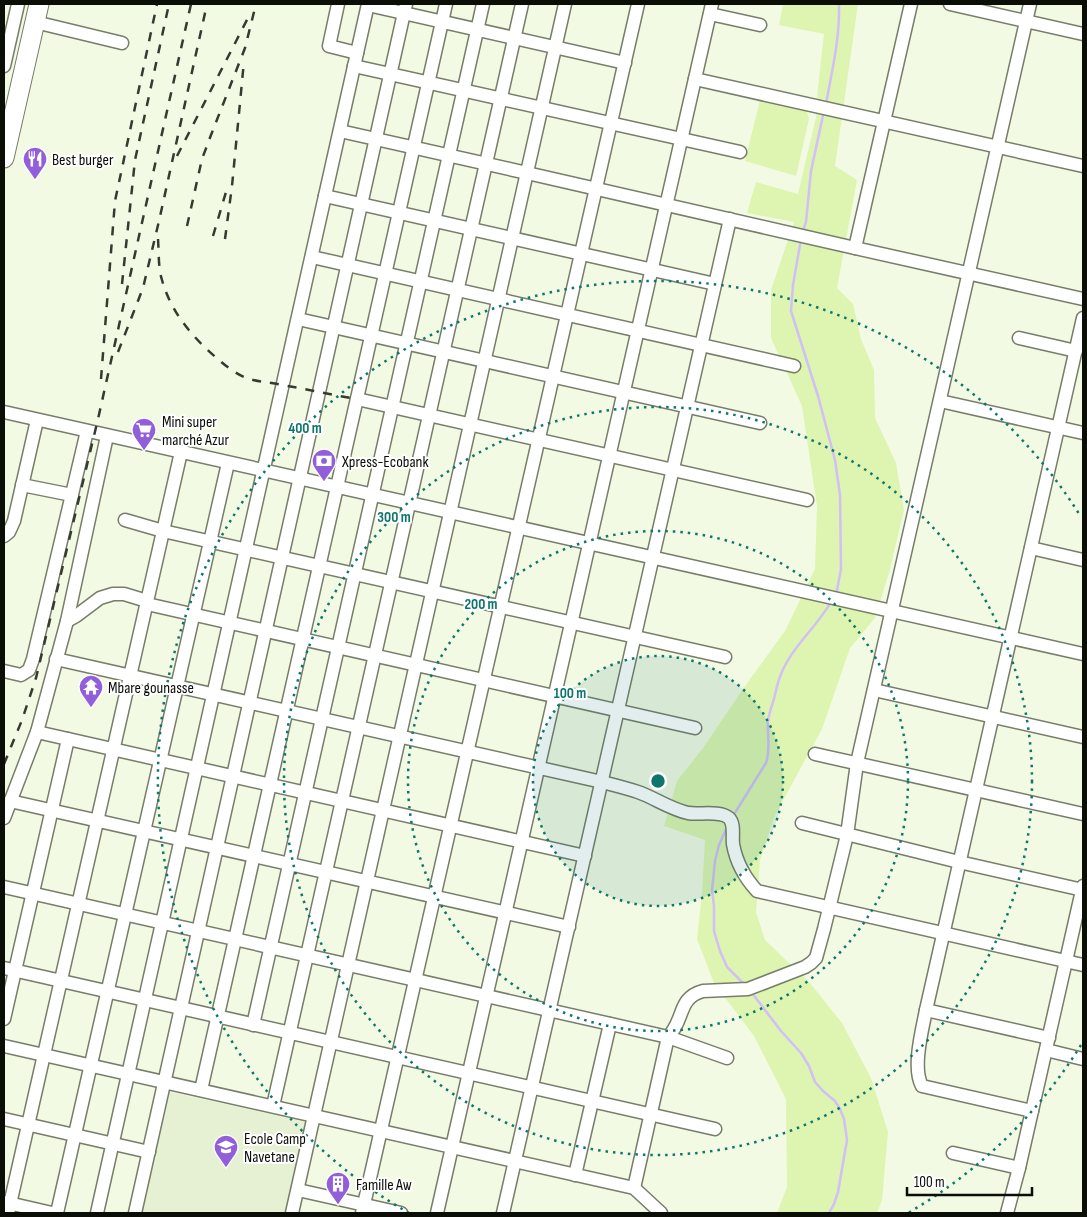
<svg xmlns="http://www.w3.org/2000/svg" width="1087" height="1217" font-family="'Sofia Sans Condensed',sans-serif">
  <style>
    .built { fill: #e6f0d3 }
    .green { fill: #def4b1 }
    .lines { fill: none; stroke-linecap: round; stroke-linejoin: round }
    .stream { stroke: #d1bff7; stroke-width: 2.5 }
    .minor-casing { stroke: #777d6a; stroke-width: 15 }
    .highway-casing { stroke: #777d6a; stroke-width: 21 }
    .minor { stroke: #fff; stroke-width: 12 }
    .highway { stroke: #fff; stroke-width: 19 }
    .rail { stroke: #373a31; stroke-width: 2.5; stroke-dasharray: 9 9; stroke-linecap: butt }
    .ring { fill: none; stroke: #0f766e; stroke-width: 2.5; stroke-dasharray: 2.5 5 }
    .labels { text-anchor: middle; stroke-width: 4; stroke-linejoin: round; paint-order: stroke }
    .poi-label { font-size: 16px; fill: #0b0d07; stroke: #fff; text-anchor: start }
    .centre { fill: #0f766e; stroke: #fff; stroke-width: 2.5 }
    .ring-label { font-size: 15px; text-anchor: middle; font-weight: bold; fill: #0f766e; stroke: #fff; stroke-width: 4; stroke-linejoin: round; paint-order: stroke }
  </style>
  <rect width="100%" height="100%" fill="#f3fae4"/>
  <path class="built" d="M170,1092l140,31 -21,90h-147z"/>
  <g class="green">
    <path d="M783,4h75l-23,162 22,14 -20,108 16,16 8,35 13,31 1,48 21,45 8,47 -15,63 -14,45 -25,30 -28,81 -47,86 -15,45 -4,52 9,28 45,43 32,40 29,55 17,54 -6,68 -5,13h-100l10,-26 -1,-88 -32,-63 -40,-53 -17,-44 5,-46 3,-53 -41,-14 13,-45 26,-33 42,-62 40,-55 30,-62 2,-63 -15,-100 -31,-68v-48l23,-68 -47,-9 9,-31 42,12 18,-77 2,-30 6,-53 -45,-9z"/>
    <path d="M760,100l47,11 2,8 -13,57 -51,-15z"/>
  </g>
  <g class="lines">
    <g class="stream">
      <path d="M826,104c6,-33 14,-66 13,-100"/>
      <path d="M803,231l3,-9 5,-51 13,-60"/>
      <path d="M801,239l-8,46 -2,26 27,85 17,64 5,35 1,74 -4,21 -2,5"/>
      <path d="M733,816l33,-53c5,-14 1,-28 2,-42 1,-7 3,-13 5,-19 2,-6 3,-13 5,-19 9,-33 37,-53 53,-81"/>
      <path d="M728,825l-9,20 -4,16 -3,29 2,16v25l6,20 7,16 18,18"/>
      <path d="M752,993l29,38 20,22 8,13 6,16 8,9 12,10 5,8 4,10 3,21 -9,52 -4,12 -5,9"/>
    </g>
    <defs>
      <g id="minor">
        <path d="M338,4l-9,42 28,7"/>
        <path d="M950,4l133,30"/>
        <path d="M368,5l257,58"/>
        <path d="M710,14l50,11"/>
        <path d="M35,22l87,21"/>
        <path d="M4,66l14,-62"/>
        <path d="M354,66l386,86"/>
        <path d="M695,79l388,87"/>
        <path d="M340,131l187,42 328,75 228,51"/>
        <path d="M325,196l390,88"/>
        <path d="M855,248l56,-244"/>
        <path d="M312,257l482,109"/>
        <path d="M298,319l462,104"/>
        <path d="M1019,338l57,13"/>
        <path d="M357,399l450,101"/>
        <path d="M940,401l143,32"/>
        <path d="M4,412l1079,242"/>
        <path d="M22,485l50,10"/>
        <path d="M125,520l38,11 562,126"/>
        <path d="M4,536l5,-4 5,-11 23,-101"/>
        <path d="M1031,548l52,12"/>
        <path d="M147,604l548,124"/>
        <path d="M67,621l9,-5 24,-18 13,-4h11l23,7"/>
        <path d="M56,659l546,123c12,3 24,6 36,10 17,6 32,17 50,21 11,2 32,-3 41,5 6,6 3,18 4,26 3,17 12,34 24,47l326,74"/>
        <path d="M4,671l17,4 8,-5 4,-11 54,-228"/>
        <path d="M874,690l209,47"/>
        <path d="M37,732l548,124"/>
        <path d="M815,754l268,60"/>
        <path d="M10,801l559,126"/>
        <path d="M4,818l33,-86 30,-111 40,-185"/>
        <path d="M802,823l157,39 124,28"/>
        <path d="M4,887l664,150 59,21"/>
        <path d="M4,968l711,161"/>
        <path d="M926,1010l123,28"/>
        <path d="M4,1019l64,-280"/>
        <path d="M253,1025l230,-1021"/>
        <path d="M4,1046l630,142 27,25"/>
        <path d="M1046,1050l37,9"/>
        <path d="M201,1090l245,-1086"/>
        <path d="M273,1106l249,-1102"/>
        <path d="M1032,1111l-110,-25c-10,-18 0,-55 4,-76l157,-692"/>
        <path d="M4,1119l145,33"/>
        <path d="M953,1153l66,15"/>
        <path d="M575,1175l35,-151"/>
        <path d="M634,1188l34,-151c17,-17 9,-39 35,-46l45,-2 57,-22 6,-4 5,-5 8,-29 23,-94 10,-72 173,-759"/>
        <path d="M298,1190l103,23"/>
        <path d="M4,1202l48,11"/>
        <path d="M8,1213l173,-761"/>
        <path d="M57,1213l171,-750"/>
        <path d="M97,1213l271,-1209"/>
        <path d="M135,1213l271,-1209"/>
        <path d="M292,1213l273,-1209"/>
        <path d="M362,1213l276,-1209"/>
        <path d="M437,1213l275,-1209"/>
        <path d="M503,1213l227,-994"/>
        <path d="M1007,1213l12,-45 64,-282"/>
      </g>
      <path id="highway" d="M4,158l35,-154"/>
    </defs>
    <use href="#minor" class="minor-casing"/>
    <use href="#highway" class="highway-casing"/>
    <use href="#minor" class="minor"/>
    <use href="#highway" class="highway"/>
    <g class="rail">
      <path d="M177,156l72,-140"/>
      <path d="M187,226l15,-67 9,-24 34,-87 11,-44"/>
      <path d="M213,236l13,-44"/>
      <path d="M158,239c1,13 0,28 4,41 9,33 32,59 57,80 8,7 16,13 25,17 12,5 25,5 38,8 25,4 50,10 75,14"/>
      <path d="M225,239l7,-53 12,-125"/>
      <path d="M122,284l13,-124 34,-156"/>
      <path d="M118,352l25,-64 16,-67 48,-217"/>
      <path d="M101,379l14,-178 42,-197"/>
      <path d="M4,764l18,-44 14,-42 62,-259 93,-415"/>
    </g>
  </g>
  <circle cx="658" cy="781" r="125" fill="#0f766e" fill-opacity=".12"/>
  <g class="ring">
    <circle cx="658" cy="781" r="125"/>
    <circle cx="658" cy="781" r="250"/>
    <circle cx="658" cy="781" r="374"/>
    <path d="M1081 1045A499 499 0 0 1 908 1213M409 1213A499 499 0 1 1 1081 517"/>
  </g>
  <defs>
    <symbol id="restaurant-pin" viewBox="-11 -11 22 30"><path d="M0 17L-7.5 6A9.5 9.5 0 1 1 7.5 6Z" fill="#905fd9" stroke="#fff"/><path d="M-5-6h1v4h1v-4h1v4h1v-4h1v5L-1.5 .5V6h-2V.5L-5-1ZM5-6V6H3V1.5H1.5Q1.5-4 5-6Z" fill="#fff"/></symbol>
    <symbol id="supermarket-pin" viewBox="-11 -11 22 30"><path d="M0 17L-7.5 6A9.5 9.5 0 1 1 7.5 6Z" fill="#905fd9" stroke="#fff"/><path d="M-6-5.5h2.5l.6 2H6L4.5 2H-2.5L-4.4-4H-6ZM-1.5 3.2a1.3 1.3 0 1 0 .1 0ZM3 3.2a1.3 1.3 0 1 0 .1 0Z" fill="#fff"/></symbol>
    <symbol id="bank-pin" viewBox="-11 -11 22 30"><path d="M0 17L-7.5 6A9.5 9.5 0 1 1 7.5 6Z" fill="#905fd9" stroke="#fff"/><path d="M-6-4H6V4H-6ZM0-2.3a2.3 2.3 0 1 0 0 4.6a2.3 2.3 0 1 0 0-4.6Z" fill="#fff"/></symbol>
    <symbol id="temple-pin" viewBox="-11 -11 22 30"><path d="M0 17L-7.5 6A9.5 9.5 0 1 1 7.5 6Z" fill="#905fd9" stroke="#fff"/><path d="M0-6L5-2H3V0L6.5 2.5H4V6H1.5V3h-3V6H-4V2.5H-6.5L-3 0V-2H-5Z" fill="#fff"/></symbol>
    <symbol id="school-pin" viewBox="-11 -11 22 30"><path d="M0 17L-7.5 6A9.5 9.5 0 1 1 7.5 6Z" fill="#905fd9" stroke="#fff"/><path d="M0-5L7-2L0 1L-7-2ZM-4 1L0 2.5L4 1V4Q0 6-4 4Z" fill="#fff"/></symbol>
    <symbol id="building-pin" viewBox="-11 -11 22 30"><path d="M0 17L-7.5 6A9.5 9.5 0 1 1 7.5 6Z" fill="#905fd9" stroke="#fff"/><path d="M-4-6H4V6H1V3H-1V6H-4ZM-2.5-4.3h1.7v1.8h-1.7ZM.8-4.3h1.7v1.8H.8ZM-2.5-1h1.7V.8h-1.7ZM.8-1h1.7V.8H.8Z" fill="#fff"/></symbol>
  </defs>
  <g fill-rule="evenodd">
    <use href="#restaurant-pin" x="21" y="145" width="28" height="38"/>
    <use href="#supermarket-pin" x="130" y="416" width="28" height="38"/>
    <use href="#bank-pin" x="310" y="447" width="28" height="38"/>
    <use href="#temple-pin" x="77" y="673" width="28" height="38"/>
    <use href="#school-pin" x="212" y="1133" width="28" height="38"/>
    <use href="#building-pin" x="324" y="1170" width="28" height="38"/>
  </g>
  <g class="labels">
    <g class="poi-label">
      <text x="52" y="165">Best burger</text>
      <text x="162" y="427">Mini super<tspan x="162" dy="18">marché Azur</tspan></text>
      <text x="342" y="467">Xpress-Ecobank</text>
      <text x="108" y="693">Mbare gounasse</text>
      <text x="244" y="1144">Ecole Camp<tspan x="244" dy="18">Navetane</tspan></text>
      <text x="356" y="1190">Famille Aw</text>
    </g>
  </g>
  <circle cx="658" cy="781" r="8" class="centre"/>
  <g class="ring-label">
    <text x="305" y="433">400 m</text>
    <text x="394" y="522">300 m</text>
    <text x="481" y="609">200 m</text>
    <text x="570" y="698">100 m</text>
  </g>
  <rect width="1087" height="1217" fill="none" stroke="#0b0d07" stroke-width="10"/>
  <path d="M907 1187v8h125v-8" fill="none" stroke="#0b0d07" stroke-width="2.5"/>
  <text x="914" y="1187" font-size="15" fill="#0b0d07" stroke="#ffffff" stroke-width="4" paint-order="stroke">100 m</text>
</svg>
